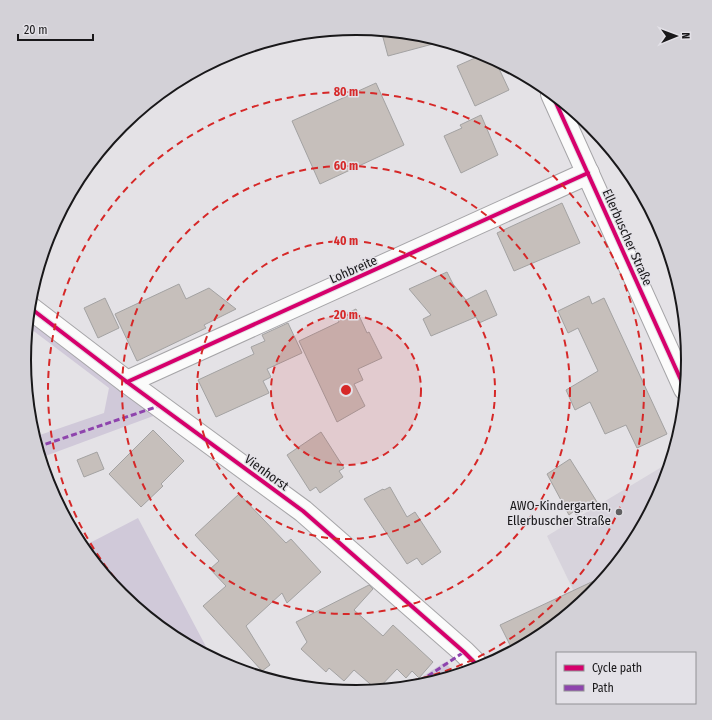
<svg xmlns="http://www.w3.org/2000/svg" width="712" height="720" font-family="'Fira Sans Condensed',sans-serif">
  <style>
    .built { fill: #d7d3dc }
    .green { fill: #d0c9d9 }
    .building { fill: #c6bfbb; stroke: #a3a2a2 }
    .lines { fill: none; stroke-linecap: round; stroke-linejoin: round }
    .minor-casing { stroke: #a6a5a8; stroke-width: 24 }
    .secondary-casing { stroke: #a6a5a8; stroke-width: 24 }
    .minor { stroke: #fbfbfb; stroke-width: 22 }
    .secondary { stroke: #fbfbfb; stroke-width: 22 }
    .quiet { stroke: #8e44ad; stroke-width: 3; stroke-dasharray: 6 3; stroke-linecap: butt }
    .cycleway-casing { stroke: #e3e1e7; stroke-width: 6 }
    .cycleway { stroke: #d6006c; stroke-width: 4 }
    .ring { fill: none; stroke: #d62828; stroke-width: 2; stroke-dasharray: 7 5 }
    .poi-dot { fill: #605f61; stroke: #e3e1e7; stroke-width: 1.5 }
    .labels { text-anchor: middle; stroke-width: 3; stroke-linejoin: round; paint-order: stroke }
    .street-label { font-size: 13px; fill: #19181a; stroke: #e3e1e7 }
    .poi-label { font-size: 13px; fill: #19181a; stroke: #e3e1e7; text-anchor: end }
    .rim { fill: none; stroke: #19181a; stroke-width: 2 }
    .centre { fill: #d62828; stroke: #e3e1e7; stroke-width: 2 }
    .ring-label { font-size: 12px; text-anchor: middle; font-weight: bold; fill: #d62828; stroke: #e3e1e7; stroke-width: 3; stroke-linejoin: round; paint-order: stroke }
  </style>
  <rect width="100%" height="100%" fill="#e4e2e6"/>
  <path class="built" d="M670,462l-7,25 -31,58 -41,50 -11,9 -33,-68z"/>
  <g class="green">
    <path d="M28,318l128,97 -116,43 -6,-21 70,-24 5,-25 -82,-62z"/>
    <path d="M138,518l74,140 -41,-22 -50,-41 -39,-48z"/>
    <path d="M445,662l11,13 -35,11 -15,1z"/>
  </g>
  <g class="building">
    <path d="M381,30l40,4 23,7 -56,15z"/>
    <path d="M484,54l11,6 14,30 -34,16 -18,-40z"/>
    <path d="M376,83l28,62 -84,39 -28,-63z"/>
    <path d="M481,115l17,40 -37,18 -17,-37 18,-8 -2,-3z"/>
    <path d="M562,203l18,40 -66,28 -17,-38z"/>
    <path d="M447,272l6,12 13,16 20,-10 11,25 -18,8 -3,-6 -45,19 -8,-17 8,-4 -22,-26z"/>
    <path d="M179,284l7,15 23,-11 27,21 -32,16 2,3 -69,33 -22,-47z"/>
    <path d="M589,296l3,8 12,-6 63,136 -30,14 -11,-23 -21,9 -15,-32 -15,8 -9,-20 32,-19 -20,-43 -10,5 -10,-22z"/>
    <path d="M105,298l14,30 -21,10 -14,-30z"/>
    <path d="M356,309l11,24 2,-1 13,26 -24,11 5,11 -9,4 11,22 -28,16 -38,-81 40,-19 -2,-4z"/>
    <path d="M288,323l14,30 -35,16 4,8 -8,4 6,12 -53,24 -18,-37 56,-26 -3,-7 14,-6 -3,-6z"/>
    <path d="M153,430l31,31 -23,23 2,2 -22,21 -32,-33z"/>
    <path d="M321,432l23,36 -5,3 4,6 -23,16 -4,-6 -6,4 -23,-36z"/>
    <path d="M97,452l7,17 -20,8 -7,-17z"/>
    <path d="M570,459l27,43 -21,13 -2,-4 -5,4 -22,-41z"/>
    <path d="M390,487l17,30 8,-5 26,40 -19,13 -5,-7 -10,6 -43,-65 19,-10 1,1z"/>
    <path d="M239,494l47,49 5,-4 30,33 -34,31 -5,-10 -36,33 24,39 -8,6 -59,-65 23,-20 -16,-17 9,-8 -24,-26z"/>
    <path d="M600,578l2,3 -11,14 -51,41 -27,15 -13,-26z"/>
    <path d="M369,585l4,4 -19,21 29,26 10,-11 40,37 -14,16 -7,-7 -6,7 -9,-9 -20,21 -23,-20 -10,11 -15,-13 -3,4 -25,-23 6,-7 -11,-20z"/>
  </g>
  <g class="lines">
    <defs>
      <g id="minor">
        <path d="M29,307l98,75 176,129 161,141 16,16"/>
        <path d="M127,382l461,-209"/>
      </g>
      <path id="secondary" d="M552,94l133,295"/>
    </defs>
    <use href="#minor" class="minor-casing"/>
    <use href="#secondary" class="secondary-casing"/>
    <use href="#minor" class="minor"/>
    <use href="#secondary" class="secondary"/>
    <g class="quiet">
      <path d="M37,447l122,-41"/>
      <path d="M413,686l51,-34"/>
    </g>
    <defs>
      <g id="cycleway">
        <path d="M552,94l133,295"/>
        <path d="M29,307l98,75 176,129 161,141 16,16"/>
        <path d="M127,382l461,-209"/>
      </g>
    </defs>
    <use href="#cycleway" class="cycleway-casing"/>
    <use href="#cycleway" class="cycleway"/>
  </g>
  <circle cx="346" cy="390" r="75" fill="#d62828" fill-opacity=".12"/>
  <g class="ring">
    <circle cx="346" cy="390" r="75"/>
    <circle cx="346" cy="390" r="149"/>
    <circle cx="346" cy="390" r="224"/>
    <circle cx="346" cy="390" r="298"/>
  </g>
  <circle class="poi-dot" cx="619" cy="512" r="4"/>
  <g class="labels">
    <g class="street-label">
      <text transform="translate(628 237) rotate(66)" y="5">Ellerbuscher Straße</text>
      <text transform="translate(353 269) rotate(-24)" y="5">Lohbreite</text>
      <text transform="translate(267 472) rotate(36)" y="5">Vienhorst</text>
    </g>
    <g class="poi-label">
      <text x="611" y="510">AWO-Kindergarten,<tspan x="611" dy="15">Ellerbuscher Straße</tspan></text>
    </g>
  </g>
  <path d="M0 0H712V720H0ZM31 360a325 325 0 1 1 650 0a325 325 0 1 1-650 0Z" fill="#d3d1d7" fill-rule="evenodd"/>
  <path class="rim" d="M31 360a325 325 0 1 1 650 0a325 325 0 1 1-650 0Z"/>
  <circle cx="346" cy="390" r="6" class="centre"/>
  <g class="ring-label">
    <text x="346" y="96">80 m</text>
    <text x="346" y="170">60 m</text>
    <text x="346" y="245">40 m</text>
    <text x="346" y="319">20 m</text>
  </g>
  <rect x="556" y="652" width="140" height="52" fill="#e3e1e7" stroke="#929195"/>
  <rect x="564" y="665" width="20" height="6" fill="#d6006c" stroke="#929195"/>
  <text x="592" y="672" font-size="12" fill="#19181a">Cycle path</text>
  <rect x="564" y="685" width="20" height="6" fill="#8e44ad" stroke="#929195"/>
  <text x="592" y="692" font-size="12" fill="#19181a">Path</text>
  <g transform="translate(676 36) rotate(89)" stroke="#e3e1e7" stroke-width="3" paint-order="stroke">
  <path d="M0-3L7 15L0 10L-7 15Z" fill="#19181a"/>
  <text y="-6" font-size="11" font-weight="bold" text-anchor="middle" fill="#19181a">N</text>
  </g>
  <path d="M18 34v6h75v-6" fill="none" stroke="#19181a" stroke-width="2"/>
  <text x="24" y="34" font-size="12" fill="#19181a" stroke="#e3e1e7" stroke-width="3" paint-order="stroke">20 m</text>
</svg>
